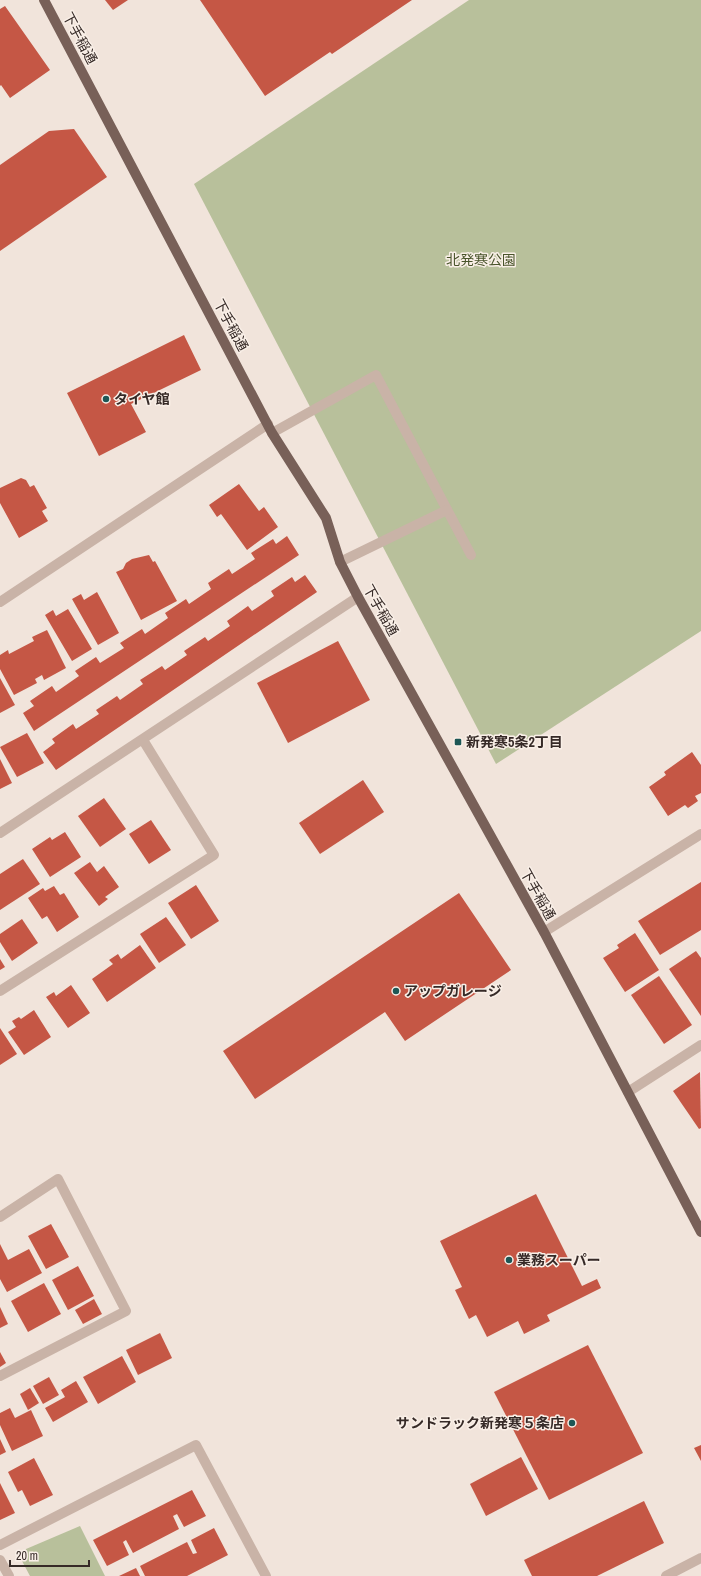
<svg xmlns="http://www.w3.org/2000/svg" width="701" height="1576" font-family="'Archivo Narrow','Noto Sans JP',sans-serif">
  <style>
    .green { fill: #b8c09b }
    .building { fill: #c55745 }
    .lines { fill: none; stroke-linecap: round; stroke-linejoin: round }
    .minor { stroke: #c9b3a7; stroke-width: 10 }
    .major { stroke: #786058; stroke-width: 10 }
    .poi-dot { fill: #1d5755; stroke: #f9efe7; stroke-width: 1.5 }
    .labels { text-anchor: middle; stroke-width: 3; stroke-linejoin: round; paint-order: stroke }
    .street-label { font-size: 14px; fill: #362a27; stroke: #f9efe7 }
    .park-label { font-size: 14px; fill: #49542b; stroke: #f9efe7 }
    .poi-label { font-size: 14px; font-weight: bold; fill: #362a27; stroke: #f9efe7; text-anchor: start }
  </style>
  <rect width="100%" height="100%" fill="#f1e4db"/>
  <g class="green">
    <path d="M469,0h232v631l-205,133 -302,-580z"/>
    <path d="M80,1526l25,50h-75l-8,-15 4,-12z"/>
  </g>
  <g class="building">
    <path d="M105,0h23l-15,10z"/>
    <path d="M200,0h212l-80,54 -2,-2 -65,44z"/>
    <path d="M5,6l45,64 -40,28 -9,-13 -1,1v-77z"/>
    <path d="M74,129l33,48 -107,74v-86l49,-34z"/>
    <path d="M184,335l17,35 -70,34 15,28 -47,24 -32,-63z"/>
    <path d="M21,478l5,2 4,7 4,-2 13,23 -5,3 6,10 -29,17 -19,-35v-15z"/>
    <path d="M239,484l20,27 5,-4 14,20 -31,23 -26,-36 -4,3 -8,-12z"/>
    <path d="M287,536l12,19 -265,176 -11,-18 11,-7 -4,-5 22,-15 4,6 23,-16 -4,-5 21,-14 4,6 24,-15 -4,-5 22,-14 3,5 23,-16 -3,-5 21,-14 3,5 22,-15 -3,-6 21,-14 3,5 23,-15 -4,-6 22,-14 3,5z"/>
    <path d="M149,555l4,7 2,-1 22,40 -36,19 -25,-48 7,-3 3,-6 6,-4z"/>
    <path d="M305,575l12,17 -261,178 -13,-18 12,-9 -3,-4 21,-15 3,5 23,-15 -3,-4 21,-14 3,4 23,-16 -3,-4 22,-14 3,4 22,-15 -3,-4 21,-14 3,4 22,-15 -3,-5 21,-15 4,5 22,-15 -3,-5 21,-14 3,5z"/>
    <path d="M97,592l22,41 -21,12 -26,-46 9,-5 3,6z"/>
    <path d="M68,609l24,40 -20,12 -27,-46 8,-5 3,6z"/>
    <path d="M47,630l19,38 -22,12 -2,-5 -7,4 2,4 -23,12 -14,-26v-14l8,-5 1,4 25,-13 -2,-4z"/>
    <path d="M338,641l32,59 -82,43 -31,-60z"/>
    <path d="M0,678l15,27 -15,8z"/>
    <path d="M27,733l17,30 -27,14 -17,-30z"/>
    <path d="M692,752l9,13v28l-6,3 3,5 -10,7 -3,-3 -17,11 -19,-29 17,-12 -2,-3z"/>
    <path d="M0,759l12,24 -12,6z"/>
    <path d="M363,780l21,32 -64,42 -21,-31z"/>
    <path d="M104,798l22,31 -26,18 -22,-31z"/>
    <path d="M151,820l20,30 -22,14 -20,-30z"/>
    <path d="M65,832l16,25 -31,20 -18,-28 18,-12 2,3z"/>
    <path d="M23,859l17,25 -40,26v-36z"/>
    <path d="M90,862l7,10 7,-6 15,21 -14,10 3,2 -9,7 -25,-33z"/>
    <path d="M701,882v48l-41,25 -22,-34z"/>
    <path d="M196,885l23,36 -28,18 -23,-36z"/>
    <path d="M54,886l6,9 4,-2 15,24 -22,15 -10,-16 -5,3 -14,-21 15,-10 2,3z"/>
    <path d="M459,893l52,77 -106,71 -20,-29 -130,87 -32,-48z"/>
    <path d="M166,917l20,28 -27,18 -19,-29z"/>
    <path d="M22,919l16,24 -26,18 -12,-19v-8z"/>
    <path d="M635,933l24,37 -34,22 -22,-34 16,-10 -2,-3z"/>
    <path d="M140,945l16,23 -49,34 -15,-23 21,-15 -4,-4 9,-6 3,5z"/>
    <path d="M696,951l5,7v58l-32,-47z"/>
    <path d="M0,959l5,8 -5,3z"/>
    <path d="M659,976l33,49 -28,19 -33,-49z"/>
    <path d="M71,985l19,28 -22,15 -22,-31 8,-5 2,4z"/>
    <path d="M34,1010l17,27 -27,18 -16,-23 8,-5 -4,-6 7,-4 2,2z"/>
    <path d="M0,1028l17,26 -17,11z"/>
    <path d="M700,1072l1,56 -2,1 -26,-38z"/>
    <path d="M536,1194l46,92 15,-7 4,9 -54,27 3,6 -26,13 -6,-13 -31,16 -11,-22 -7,4 -14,-29 7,-3 -22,-46z"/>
    <path d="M51,1224l18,33 -23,12 -18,-33z"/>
    <path d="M0,1244l8,16 21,-11 13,24 -35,19 -7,-13z"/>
    <path d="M78,1266l16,30 -26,14 -16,-30z"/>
    <path d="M44,1283l17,31 -33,18 -17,-31z"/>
    <path d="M94,1299l8,15 -19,10 -8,-14z"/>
    <path d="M0,1307l8,17 -8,4z"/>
    <path d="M160,1333l12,25 -34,17 -12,-25z"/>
    <path d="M588,1345l55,108 -94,47 -55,-108z"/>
    <path d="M0,1352l6,11 -6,4z"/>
    <path d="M122,1356l14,26 -38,22 -15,-27z"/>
    <path d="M49,1377l10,18 -16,9 -10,-18z"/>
    <path d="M76,1381l12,21 -35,20 -8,-14 20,-11 -4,-7z"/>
    <path d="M30,1388l9,15 -11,7 -8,-16z"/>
    <path d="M10,1408l5,10 16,-8 12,26 -31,15 -12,-26v-12z"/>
    <path d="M0,1439l6,13 -6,3z"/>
    <path d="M701,1445v16l-7,-13z"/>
    <path d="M521,1457l17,32 -52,27 -16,-32z"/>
    <path d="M34,1458l19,37 -23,11 -8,-16 -4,2 -10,-20z"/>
    <path d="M0,1483l15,30 -15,7z"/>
    <path d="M192,1490l14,26 -22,11 -7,-13 -4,2 6,13 -46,24 -7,-13 -3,2 6,13 -22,11 -14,-26z"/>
    <path d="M644,1501l20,42 -67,33h-65l-8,-16z"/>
    <path d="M214,1528l14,27 -41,21h-42l-5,-10 47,-24 6,12 4,-1 -6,-13z"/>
    <path d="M136,1568l4,8h-21z"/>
  </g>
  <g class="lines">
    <g class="minor">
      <path d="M272,433l104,-58 95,180"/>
      <path d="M340,562l107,-52"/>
      <path d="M0,602l268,-178"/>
      <path d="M0,833l358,-236"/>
      <path d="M544,932l157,-98"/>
      <path d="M0,991l214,-136 -71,-115"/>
      <path d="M628,1092l73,-47"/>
      <path d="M0,1217l58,-38 68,132 -126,65"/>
      <path d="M0,1545l196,-100 70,131"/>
      <path d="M0,1560l9,16"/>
      <path d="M666,1576l35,-18"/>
    </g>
    <path class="major" d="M44,0l228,433 54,85 14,44 18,35 186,335 157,300"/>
  </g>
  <g class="poi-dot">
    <circle cx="106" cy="399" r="4"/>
    <rect x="454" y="738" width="8" height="8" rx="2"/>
    <circle cx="396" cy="991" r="4"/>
    <circle cx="509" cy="1260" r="4"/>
    <circle cx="572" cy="1423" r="4"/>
  </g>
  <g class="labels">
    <g class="street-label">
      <text transform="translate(80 38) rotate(62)" y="5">下手稲通</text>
      <text transform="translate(231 325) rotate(62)" y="5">下手稲通</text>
      <text transform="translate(381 610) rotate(61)" y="5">下手稲通</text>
      <text transform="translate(538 894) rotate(61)" y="5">下手稲通</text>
    </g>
    <g class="park-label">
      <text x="481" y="265">北発寒公園</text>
    </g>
    <g class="poi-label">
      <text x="114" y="404">タイヤ館</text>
      <text x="466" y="747">新発寒5条2丁目</text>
      <text x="404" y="996">アップガレージ</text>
      <text x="517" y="1265">業務スーパー</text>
      <text x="564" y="1428" text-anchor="end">サンドラック新発寒５条店</text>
    </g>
  </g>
  <path d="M10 1560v6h79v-6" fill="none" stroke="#362a27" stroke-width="2"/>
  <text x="16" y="1560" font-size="12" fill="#362a27" stroke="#f9efe7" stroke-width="3" paint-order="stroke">20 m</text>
</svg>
